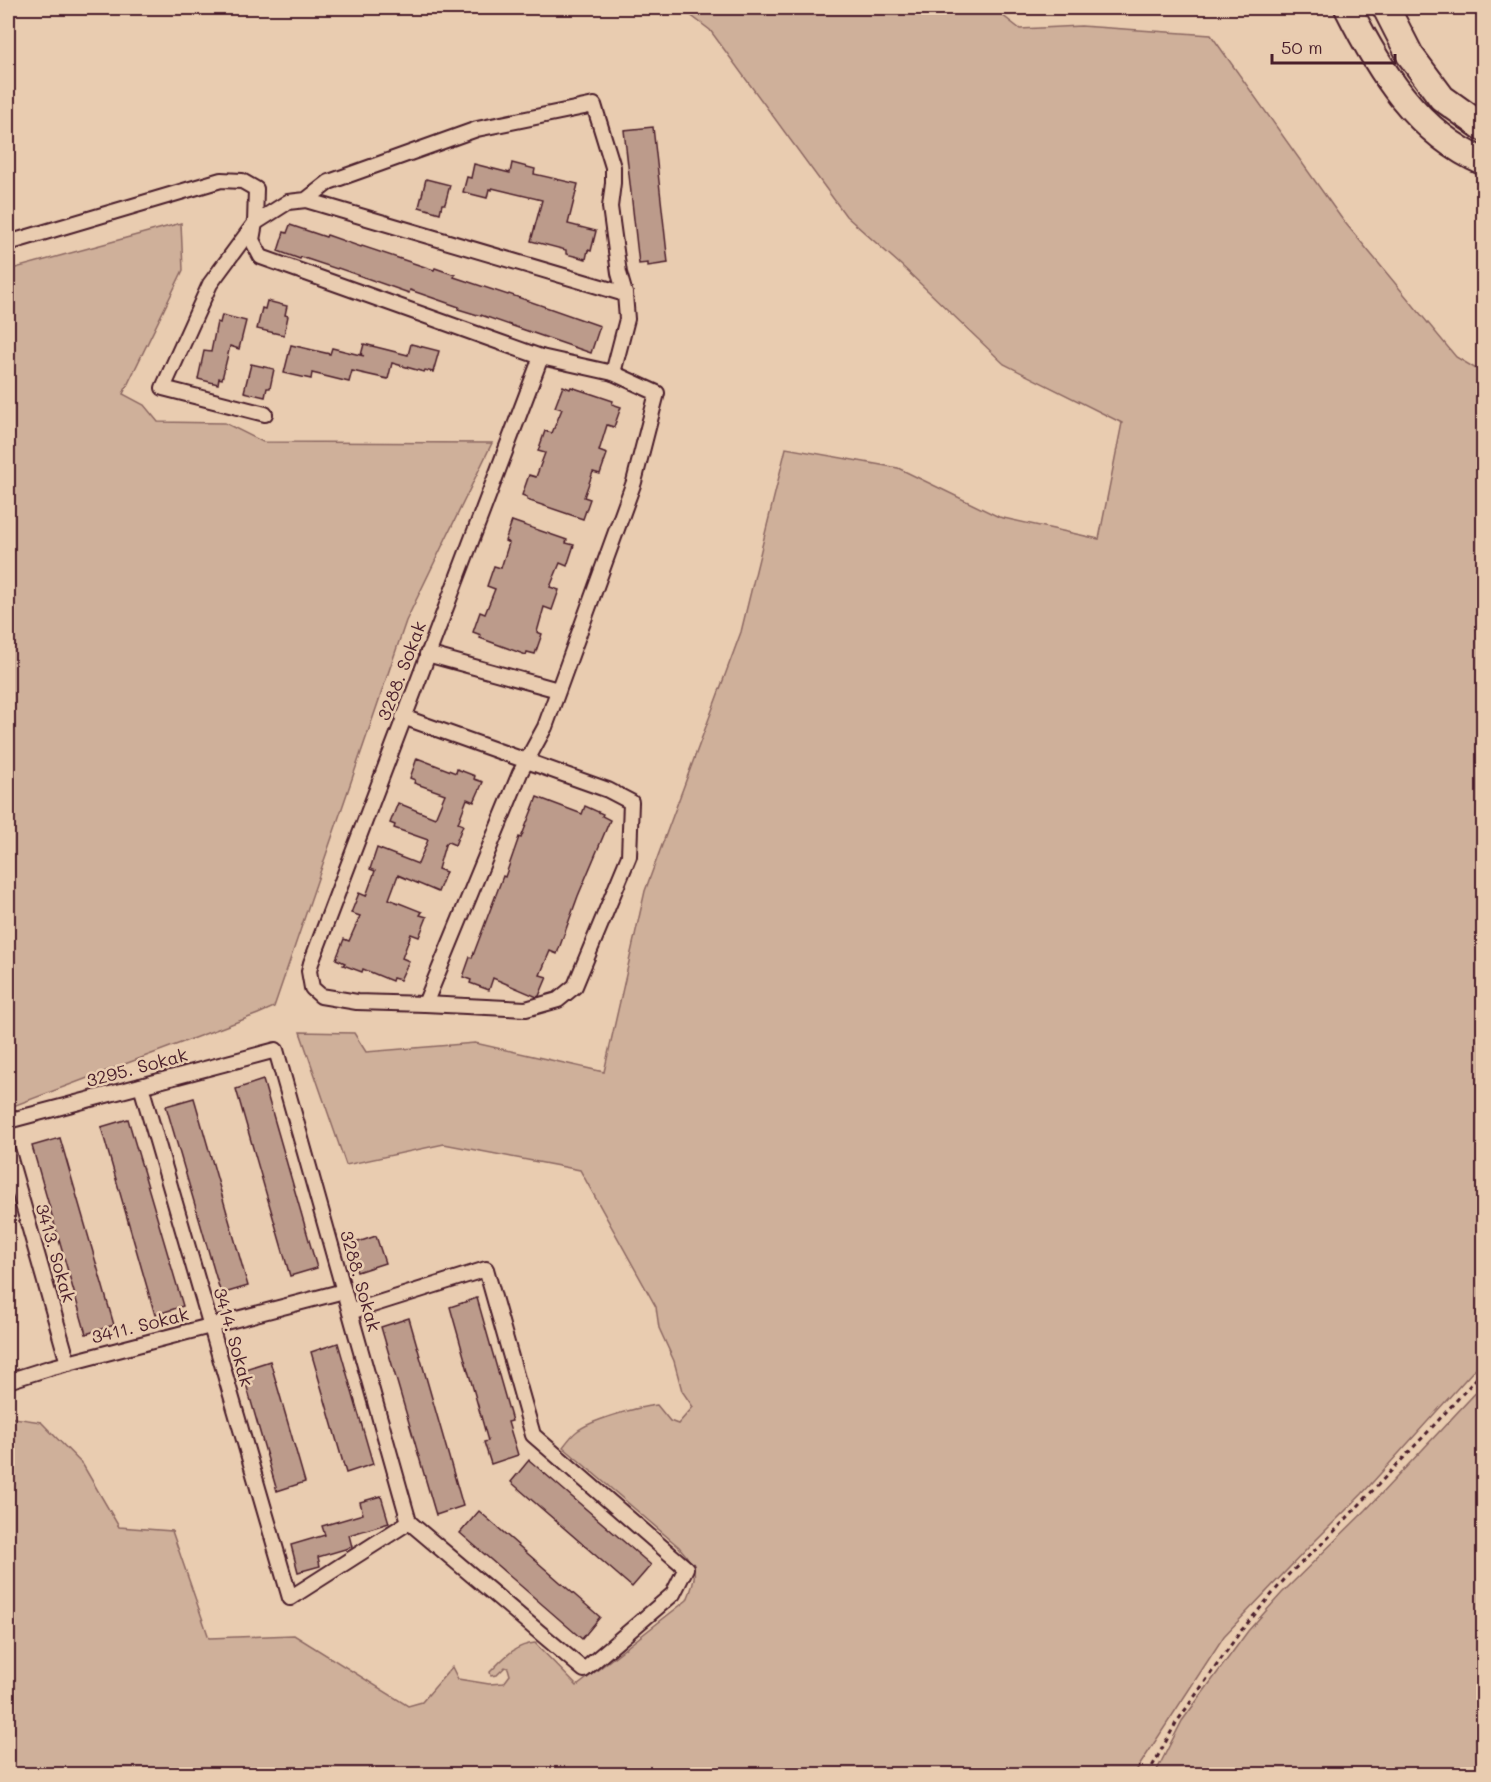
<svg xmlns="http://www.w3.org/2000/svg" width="1491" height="1782" font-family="Mali,sans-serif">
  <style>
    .green { fill: #cfb09a; stroke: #8c6862; stroke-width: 1.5 }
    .building { fill: #bc9b8b; stroke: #4a1f2b; stroke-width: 1.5 }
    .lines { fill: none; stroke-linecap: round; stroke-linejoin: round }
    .minor-casing { stroke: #4a1f2b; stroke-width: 18 }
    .motorway-casing { stroke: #4a1f2b; stroke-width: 30 }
    .path { stroke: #4a1f2b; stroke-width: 3; stroke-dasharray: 4.5 4.5; stroke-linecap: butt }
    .minor { stroke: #e9ccb0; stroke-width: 14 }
    .motorway { stroke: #e9ccb0; stroke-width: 26 }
    .labels { text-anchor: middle; stroke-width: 5; stroke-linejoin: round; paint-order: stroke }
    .street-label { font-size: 18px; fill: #4a1f2b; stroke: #e9ccb0 }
  </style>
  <rect width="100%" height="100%" fill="#e9ccb0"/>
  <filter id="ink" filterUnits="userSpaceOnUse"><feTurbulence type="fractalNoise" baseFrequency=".0167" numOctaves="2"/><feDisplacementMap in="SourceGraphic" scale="12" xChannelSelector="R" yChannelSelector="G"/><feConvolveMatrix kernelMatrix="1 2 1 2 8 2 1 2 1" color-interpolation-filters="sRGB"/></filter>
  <g filter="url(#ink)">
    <g class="green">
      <path d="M681,8h312l27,21 61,-3 130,9 131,184 114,138 27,16v987l-121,134 -53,53 -85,89 -90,138h-1126v-357l33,5 42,43 36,62 53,4 37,107 85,-3 114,71 14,-4 30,-35 6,12 31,5 15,-1 6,-8 -2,-7 -3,-1 -8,8 -6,1 -1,-4c14,-14 24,-27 45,-29l42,43 110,-86c11,-25 11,-32 -8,-53l-116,-100c4,-5 8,-11 13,-15 14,-12 62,-25 81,-27l13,16 8,3 15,-17 -11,-16 -8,-30 -15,-33 -3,-21 -76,-137 -136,-26 -98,21 -46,-133 54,1 12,19 109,-9 129,29 41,-181 96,-259 45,-184 112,20 101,49 100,22 23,-116 -118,-59 -102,-98 -56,-50 -136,-186z"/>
      <path d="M181,223l2,47 -60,124 21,11 14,17 67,1 38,19 229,1 -86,178 -132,386 -16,7 -250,94v-838z"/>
      <path d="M1483,1385v389h-328l27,-53 66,-90 34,-38 84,-83z"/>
    </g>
    <g class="building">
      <path d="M653,127l15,136 -20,3v-3l-9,1 -15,-134z"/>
      <path d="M512,163l23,6 -1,5 44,10 -10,40 28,7 -5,20 -3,-1 -2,9 -20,-5v-4l-35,-9 11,-41 -50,-12v2l-3,-1 -2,9 -24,-6 4,-15 4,1 3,-14 36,9z"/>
      <path d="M426,179l24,6 -5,19h-3l-2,9 -21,-6z"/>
      <path d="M290,225l36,12 1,-2 34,12 1,-1 72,24 1,-2 20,7 -1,2 54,18 1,-1 91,32 -9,27 -110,-38v1l-23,-7 1,-2 -49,-17 -1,3 -71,-25 -1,1 -36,-12 -1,2 -22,-8 6,-19 3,1z"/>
      <path d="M267,301l20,5 -2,9 3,1 -4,19 -27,-6 5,-21 3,1z"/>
      <path d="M222,315l24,6 -7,28 -9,-3 -8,33 -3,-1 -1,6 -20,-5 6,-28 7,1 6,-30 3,1z"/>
      <path d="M364,344l44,11 3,-11 28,7 -6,21 -8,-2 -1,2 -32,-9 -4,16 -36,-8 -3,11 -37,-9 -1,6 -27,-6 7,-28 39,9 2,-6 32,8 -3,-1z"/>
      <path d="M251,364l23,5 -4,19h-3l-2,9 -21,-5z"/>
      <path d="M563,386l7,3 1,-2 42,14 -1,3 9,3 -7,20 -7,-2 -8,26 8,3 -7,20 -7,-2 -9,25 6,2 -7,20 -56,-19v-3l-5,-2 7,-20 7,2 9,-24 -7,-2 7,-20 7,2 10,-24 -7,-2z"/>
      <path d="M512,521l55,19 -1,3 8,2 -7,21 -7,-3 -10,24 9,3 -7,20 -8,-3 -7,25 5,2 -7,20 -8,-2 -1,3 -46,-17 1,-3 -8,-3 7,-20 5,2 10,-25 -8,-3 7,-20 7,2 8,-25 -4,-2z"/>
      <path d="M417,758l39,15 1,-4 18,7 -1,3 9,3 -9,20 -7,-3 -9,24 5,2 -8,20 -7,-3 -3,3 -7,24 8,3 -8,20 -40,-17 -9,24 33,13 -2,3 7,2 -8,20 -8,-3 -9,24 7,3 -9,19 -7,-2 -1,3 -29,-12 -1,3 -19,-7 2,-2 -9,-4 8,-20 5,2 11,-25 -9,-3 8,-20 7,3 9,-25 -5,-2 7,-21 41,16 10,-24 -34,-12 1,-3 -5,-2 8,-20 37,15 10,-24 -31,-11 1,-3 -5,-2z"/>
      <path d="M537,797l45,17 3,-8 18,8 -1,2 8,4 -32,76 -21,58 -7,-3 -10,24 7,2 -8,19 -2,1 -44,-19 -4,12 -19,-7 1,-3 -8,-3 7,-20 2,1 31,-82 2,1 14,-40 2,1z"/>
      <path d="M263,1080l54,188 -27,8 -54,-187z"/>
      <path d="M194,1098l54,188 -27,8 -55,-188z"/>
      <path d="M128,1119l55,187 -28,9 -54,-188z"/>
      <path d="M60,1138l54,187 -28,9 -54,-188z"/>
      <path d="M376,1236l9,27 -28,9 -4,-12 6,-2 -4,-15z"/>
      <path d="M477,1298l35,123 -4,1 10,33 -27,9 -7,-22 4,-1 -38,-134z"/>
      <path d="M409,1318l54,188 -27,9 -55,-188z"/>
      <path d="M338,1343l35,121 -27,9 -35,-121z"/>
      <path d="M270,1361l35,121 -28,9 -35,-121z"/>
      <path d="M529,1460l122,105 -19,22 -121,-105z"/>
      <path d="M381,1496l8,27 -40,12 3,12 -34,10 2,9 -22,6 -7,-27 34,-10 -3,-9 41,-12 -3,-12z"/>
      <path d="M479,1511l121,106 -18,22 -122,-106z"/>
    </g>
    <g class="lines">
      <defs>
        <g id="minor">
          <path d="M8,243l213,-63 21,1 14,8 -1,34 -3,17 9,17 280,100 72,16"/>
          <path d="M541,357l-230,606 -2,8 3,17 9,8 36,6 68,2 95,-231 25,-46 89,-245 23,-89 -44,-20 14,-54 -2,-25"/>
          <path d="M265,414l-102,-26 47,-104 45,-61 33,-21 18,-2 319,94 -6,-21 -9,-66 3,-24v-16l-19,-62 -117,24 -148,53 -23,18"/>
          <path d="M427,654l131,36"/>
          <path d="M403,717l205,73 23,12 -2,54 -54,130 -17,14 -32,9 -101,-5"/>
          <path d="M141,1086l149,512 119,-76"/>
          <path d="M8,1121l268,-71 133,472"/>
          <path d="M8,1152l60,211"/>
          <path d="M350,1312l136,-43 47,166 153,133 -13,26 -89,76 -175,-148"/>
          <path d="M8,1381l41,-13 295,-77"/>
        </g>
        <g id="motorway">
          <path d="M1348,8c31,62 69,125 136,154"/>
          <path d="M1386,8l24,47 32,43 42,30"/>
        </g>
      </defs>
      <use href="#minor" class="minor-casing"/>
      <use href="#motorway" class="motorway-casing"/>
      <path class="path" d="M1148,1774l28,-51 64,-91 49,-58 39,-36 98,-104 58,-64"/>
      <use href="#minor" class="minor"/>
      <use href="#motorway" class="motorway"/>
    </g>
  </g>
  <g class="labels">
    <g class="street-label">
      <text transform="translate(402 671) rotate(-69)" y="6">3288. Sokak</text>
      <text transform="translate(137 1068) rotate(-15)" y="6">3295. Sokak</text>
      <text transform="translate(55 1253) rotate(74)" y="6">3413. Sokak</text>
      <text transform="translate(360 1281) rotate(74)" y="6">3288. Sokak</text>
      <text transform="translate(140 1326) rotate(-14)" y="6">3411. Sokak</text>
      <text transform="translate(233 1337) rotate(74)" y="6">3414. Sokak</text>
    </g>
  </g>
  <rect width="1491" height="1782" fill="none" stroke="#e9ccb0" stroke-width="30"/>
  <rect x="15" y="15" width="1461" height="1752" fill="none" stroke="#4a1f2b" stroke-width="2" filter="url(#ink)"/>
  <path d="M1272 54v9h123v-9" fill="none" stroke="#4a1f2b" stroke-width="3"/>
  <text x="1281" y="54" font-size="18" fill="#4a1f2b" stroke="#e9ccb0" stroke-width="4.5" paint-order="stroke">50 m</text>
</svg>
